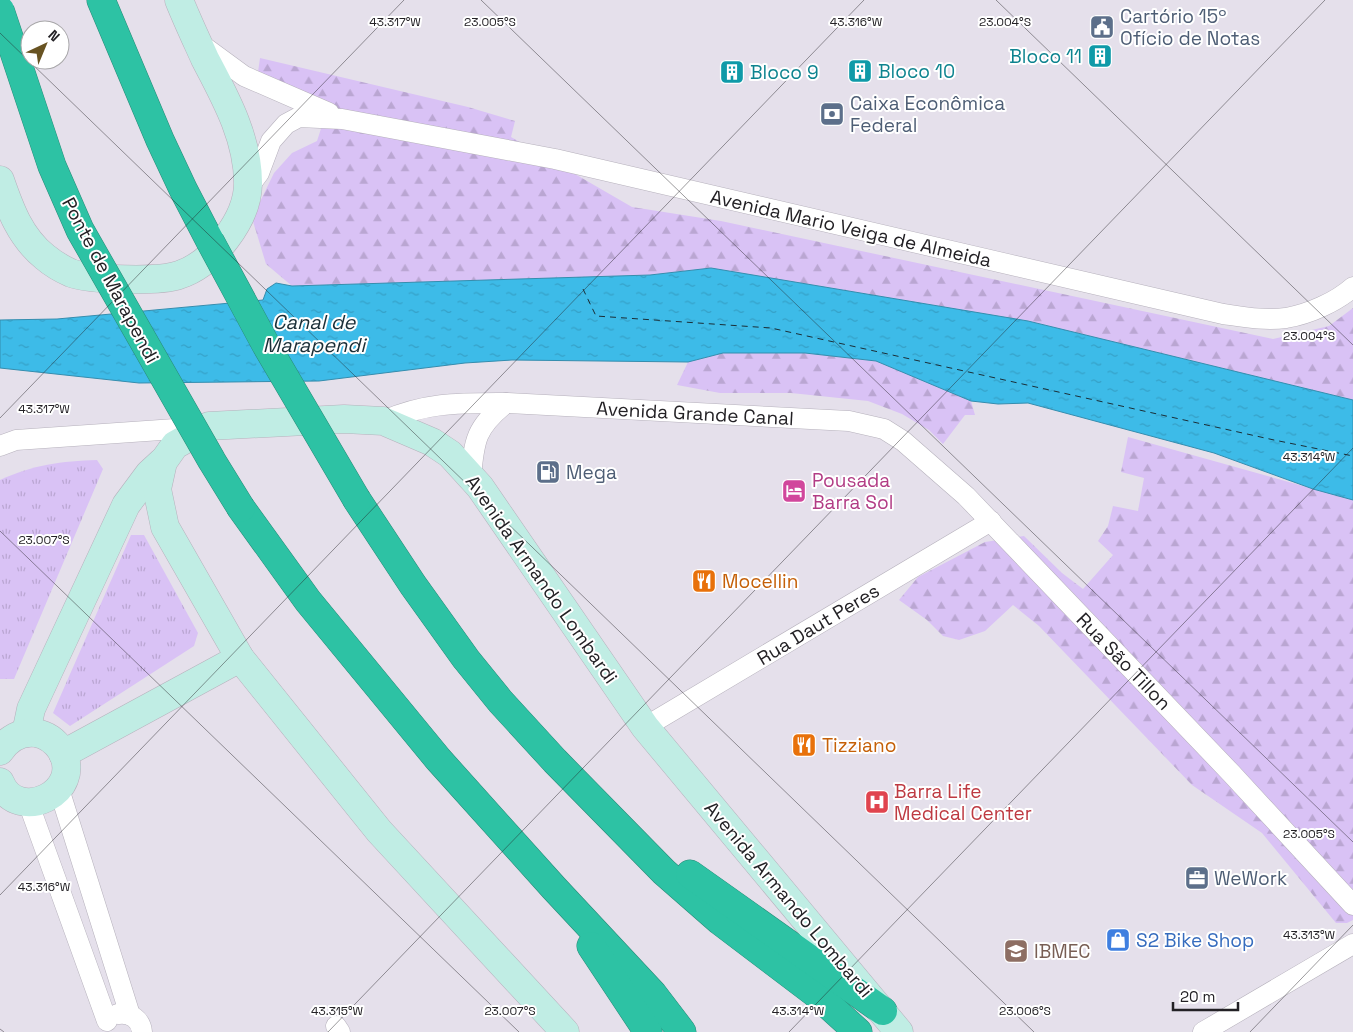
<svg xmlns="http://www.w3.org/2000/svg" width="1353" height="1032" font-family="'Space Grotesk',sans-serif">
  <style>
    .grass { fill: url(#grass-tufts) }
    .forest { fill: url(#forest-firs) }
    .water { fill: url(#water-ripples); stroke: #358dae }
    .lines { fill: none; stroke-linecap: round; stroke-linejoin: round }
    .ferry { stroke: #1a2e37; stroke-width: 1; stroke-dasharray: 6 5; stroke-linecap: butt }
    .street-casing { stroke: #b6b1bc; stroke-width: 21 }
    .secondary-casing { stroke: #b6b1bc; stroke-width: 29 }
    .highway-casing { stroke: #2a8a78; stroke-width: 29 }
    .street { stroke: #fff; stroke-width: 20 }
    .secondary { stroke: #c0ede4; stroke-width: 28 }
    .highway { stroke: #2dc2a4; stroke-width: 28 }
    .highway-bridge-casing { stroke: #2a8a78; stroke-width: 29; stroke-linecap: butt }
    .highway-bridge { stroke: #2dc2a4; stroke-width: 28 }
    .ticks { fill: none; stroke: #232125; stroke-width: 1; stroke-opacity: 0.45 }
    .labels { text-anchor: middle; stroke-width: 4; stroke-linejoin: round; paint-order: stroke }
    .service-label { font-size: 19px; fill: #4e5e75; stroke: #fff; text-anchor: start }
    .culture-label { font-size: 19px; fill: #0d838f; stroke: #fff; text-anchor: start }
    .street-label { font-size: 19px; fill: #232125; stroke: #fff }
    .hotel-label { font-size: 19px; fill: #b23c85; stroke: #fff; text-anchor: start }
    .food-label { font-size: 19px; fill: #c56008; stroke: #fff; text-anchor: start }
    .health-label { font-size: 19px; fill: #be3a42; stroke: #fff; text-anchor: start }
    .shop-label { font-size: 19px; fill: #366cbe; stroke: #fff; text-anchor: start }
    .education-label { font-size: 19px; fill: #785e54; stroke: #fff; text-anchor: start }
    .water-label { font-size: 20px; font-style: italic; fill: #1a2e37; stroke: #fff }
    .ticks-label { font-size: 12px; text-anchor: middle; fill: #232125; stroke: #fff; stroke-width: 4; stroke-linejoin: round; paint-order: stroke }
  </style>
  <defs>
    <pattern id="grass-tufts" width="24" height="20" patternUnits="userSpaceOnUse" patternTransform="scale(1.25)"><rect width="24" height="20" fill="#d9c2f5"/><path d="M3 7l-1-3M5 7V3M7 7l1-3M15 17l-1-3M17 17v-4M19 17l1-3" fill="none" stroke="#baa6d2"/></pattern>
    <pattern id="forest-firs" width="22" height="20" patternUnits="userSpaceOnUse" patternTransform="scale(1.25)"><rect width="22" height="20" fill="#d9c2f5"/><path d="M5 1l3.5 6h-7zM16 11l3.5 6h-7z" fill="#baa6d2"/></pattern>
    <pattern id="water-ripples" width="26" height="14" patternUnits="userSpaceOnUse" patternTransform="scale(1.25)"><rect width="26" height="14" fill="#3dbbe8"/><path d="M2 4q2-2 4 0t4 0M15 11q2-2 4 0t4 0" fill="none" stroke="#35a0c7"/></pattern>
  </defs>
  <rect width="100%" height="100%" fill="#e5e0eb"/>
  <g class="grass">
    <path d="M97,460l6,9 -89,210h-14v-199c32,-15 62,-19 97,-20z"/>
    <path d="M131,535h13l54,98 -4,13 -124,80 -17,-13z"/>
  </g>
  <g class="forest">
    <path d="M260,58l208,49 47,14 -4,16 121,70 89,14 552,118 56,-13 24,-18v92l-325,-79 -317,-53 -61,7 -358,11 -26,-22 -14,-46 22,-45 18,-20 25,-12 12,-37 -71,-32z"/>
    <path d="M723,353h82l71,8 95,40 4,14h-10l-22,29 -14,-14 -27,-16 -34,-13 -77,-8h-71l-43,-8 11,-23z"/>
    <path d="M1128,437l225,63v420l-6,3h-11l-74,-90 -70,-48 -153,-159 -26,-21 -28,26 -26,9 -16,-4 -16,-16 -28,-20 19,-23 67,-35 39,-6 38,37 21,16 30,-34 -15,-14 10,-15 5,-20 25,5 6,-33 -23,-6z"/>
  </g>
  <path class="water" d="M711,268l317,53 325,79v100l-40,-11 -99,-36 -186,-50 -30,1 -27,-3 -95,-40 -71,-8h-82l-35,9 -176,-2 -47,3 -146,18 -180,2 -139,-15v-48l57,-1 206,-19 4,-11 9,-6 16,3 358,-11z"/>
  <g class="lines">
    <path class="ferry" d="M583,289l13,27 175,12 503,112 79,16"/>
    <defs>
      <g id="street">
        <path d="M199,43l45,33 85,37"/>
        <path d="M248,185l5,-4 6,-8 12,-32 15,-17 13,-7 43,2 213,40 668,155c21,3 42,7 63,4 23,-4 50,-16 67,-31"/>
        <path d="M383,421c44,-19 76,-18 123,-18l343,18 35,8 19,12 63,55 265,277 122,132"/>
        <path d="M0,446l16,-6 188,-13"/>
        <path d="M471,477c3,-37 5,-50 35,-74"/>
        <path d="M645,727l346,-206"/>
        <path d="M59,789l71,226"/>
        <path d="M28,802l79,219"/>
        <path d="M118,1014c13,-2 23,6 24,18"/>
        <path d="M336,1026l4,6"/>
        <path d="M1203,1032l150,-88"/>
      </g>
      <g id="secondary">
        <path d="M0,180c10,29 20,57 45,77 7,6 17,12 26,16 19,7 88,9 108,2 34,-11 69,-56 69,-92 0,-45 -23,-86 -43,-124 -9,-20 -18,-39 -26,-59"/>
        <path d="M26,733l5,-24 95,-204 23,-31 13,-12"/>
        <path d="M0,751c8,-12 21,-20 36,-18 11,2 19,8 25,17 25,42 -44,75 -61,32"/>
        <path d="M63,754l177,-96"/>
        <path d="M565,1032l-186,-201 -139,-173 -75,-131 -8,-38 6,-27 12,-17 34,-19 135,-7 39,2 49,21 18,12 30,33 165,240 254,305"/>
      </g>
      <g id="highway">
        <path d="M101,0l59,140 23,49 27,52"/>
        <path d="M357,500l56,85 53,74 34,42 55,60 109,111 56,49 95,72 43,39"/>
        <path d="M241,508l67,93 130,158 116,129 99,106 29,38"/>
        <path d="M690,874l193,137"/>
        <path d="M591,946l57,86"/>
      </g>
    </defs>
    <use href="#street" class="street-casing"/>
    <use href="#secondary" class="secondary-casing"/>
    <use href="#highway" class="highway-casing"/>
    <use href="#street" class="street"/>
    <use href="#secondary" class="secondary"/>
    <use href="#highway" class="highway"/>
    <defs>
      <g id="highway-bridge">
        <path d="M0,10l52,156 28,64 132,231 29,47"/>
        <path d="M210,241l56,104 91,155"/>
      </g>
    </defs>
    <use href="#highway-bridge" class="highway-bridge-casing"/>
    <use href="#highway-bridge" class="highway-bridge"/>
  </g>
  <path class="ticks" d="M481,0l872,842M996,0l357,345M0,33l1034,999M0,418l404,-418M0,531l519,501M0,895l864,-895M0,1029l4,3M328,1032l997,-1032M789,1032l564,-584M1250,1032l103,-107"/>
  <defs>
    <symbol id="civic-square" viewBox="-11 -11 22 22"><rect x="-9" y="-9" width="18" height="18" rx="4" fill="#5c6f8a" stroke="#fff"/><path d="M-.6-6.5H3V-4.5H.6V-3L4-1V1h2V6H-6V1h2V-1L-.6-3ZM-1.2 2.5V6h2.4V2.5Z" fill="#fff"/></symbol>
    <symbol id="building-square" viewBox="-11 -11 22 22"><rect x="-9" y="-9" width="18" height="18" rx="4" fill="#0f9aa8" stroke="#fff"/><path d="M-4-6H4V6H1V3H-1V6H-4ZM-2.5-4.3h1.7v1.8h-1.7ZM.8-4.3h1.7v1.8H.8ZM-2.5-1h1.7V.8h-1.7ZM.8-1h1.7V.8H.8Z" fill="#fff"/></symbol>
    <symbol id="bank-square" viewBox="-11 -11 22 22"><rect x="-9" y="-9" width="18" height="18" rx="4" fill="#5c6f8a" stroke="#fff"/><path d="M-6-4H6V4H-6ZM0-2.3a2.3 2.3 0 1 0 0 4.6a2.3 2.3 0 1 0 0-4.6Z" fill="#fff"/></symbol>
    <symbol id="fuel-square" viewBox="-11 -11 22 22"><rect x="-9" y="-9" width="18" height="18" rx="4" fill="#5c6f8a" stroke="#fff"/><path d="M-5.5-6h7V0h2V4h1.3V-2.5L3-4.5l.8-.8L6-3V5H2.5V1h-1V6h-7ZM-4.2-4.7v3.2H.2V-4.7Z" fill="#fff"/></symbol>
    <symbol id="hotel-square" viewBox="-11 -11 22 22"><rect x="-9" y="-9" width="18" height="18" rx="4" fill="#d1479c" stroke="#fff"/><path d="M-6-4.5h1.5V1H6V5H4.5V3h-9V5H-6ZM-4 0a1.8 1.8 0 1 1 3.6 0ZM.5 0V-2.5h3Q6-2.5 6 0Z" fill="#fff"/></symbol>
    <symbol id="restaurant-square" viewBox="-11 -11 22 22"><rect x="-9" y="-9" width="18" height="18" rx="4" fill="#e8710a" stroke="#fff"/><path d="M-5-6h1v4h1v-4h1v4h1v-4h1v5L-1.5 .5V6h-2V.5L-5-1ZM5-6V6H3V1.5H1.5Q1.5-4 5-6Z" fill="#fff"/></symbol>
    <symbol id="hospital-square" viewBox="-11 -11 22 22"><rect x="-9" y="-9" width="18" height="18" rx="4" fill="#e0444e" stroke="#fff"/><path d="M-5-5h3v3.5h4V-5h3V5h-3V1.5h-4V5h-3Z" fill="#fff"/></symbol>
    <symbol id="office-square" viewBox="-11 -11 22 22"><rect x="-9" y="-9" width="18" height="18" rx="4" fill="#5c6f8a" stroke="#fff"/><path d="M-6-3h4V-5.5h4V-3h4V5H-6ZM-1-4.5V-3h2v-1.5ZM-6 0V1H6V0Z" fill="#fff"/></symbol>
    <symbol id="shop-square" viewBox="-11 -11 22 22"><rect x="-9" y="-9" width="18" height="18" rx="4" fill="#3f7fe0" stroke="#fff"/><path d="M-5-2.5h2.3a2.7 3.5 0 0 1 5.4 0H5L5.5 6h-11ZM-1.5-2.5h3a1.5 2.3 0 0 0-3 0Z" fill="#fff"/></symbol>
    <symbol id="university-square" viewBox="-11 -11 22 22"><rect x="-9" y="-9" width="18" height="18" rx="4" fill="#8d6e63" stroke="#fff"/><path d="M0-5L7-2L0 1L-7-2ZM-4 1L0 2.5L4 1V4Q0 6-4 4Z" fill="#fff"/></symbol>
  </defs>
  <g fill-rule="evenodd">
    <use href="#civic-square" x="1088" y="13" width="28" height="28"/>
    <use href="#building-square" x="1086" y="42" width="28" height="28"/>
    <use href="#building-square" x="846" y="57" width="28" height="28"/>
    <use href="#building-square" x="718" y="58" width="28" height="28"/>
    <use href="#bank-square" x="818" y="100" width="28" height="28"/>
    <use href="#fuel-square" x="534" y="458" width="28" height="28"/>
    <use href="#hotel-square" x="780" y="477" width="28" height="28"/>
    <use href="#restaurant-square" x="690" y="567" width="28" height="28"/>
    <use href="#restaurant-square" x="790" y="731" width="28" height="28"/>
    <use href="#hospital-square" x="863" y="788" width="28" height="28"/>
    <use href="#office-square" x="1183" y="864" width="28" height="28"/>
    <use href="#shop-square" x="1104" y="926" width="28" height="28"/>
    <use href="#university-square" x="1002" y="937" width="28" height="28"/>
  </g>
  <g class="labels">
    <g class="service-label">
      <text x="1120" y="23">Cartório 15º<tspan x="1120" dy="22">Ofício de Notas</tspan></text>
      <text x="850" y="110">Caixa Econômica<tspan x="850" dy="22">Federal</tspan></text>
      <text x="566" y="479">Mega</text>
      <text x="1214" y="885">WeWork</text>
    </g>
    <g class="culture-label">
      <text x="1082" y="63" text-anchor="end">Bloco 11</text>
      <text x="878" y="78">Bloco 10</text>
      <text x="750" y="79">Bloco 9</text>
    </g>
    <g class="street-label">
      <text transform="translate(851 228) rotate(13)" y="7">Avenida Mario Veiga de Almeida</text>
      <text transform="translate(111 280) rotate(62)" y="7">Ponte de Marapendi</text>
      <text transform="translate(695 413) rotate(3)" y="7">Avenida Grande Canal</text>
      <text transform="translate(542 579) rotate(55)" y="7">Avenida Armando Lombardi</text>
      <text transform="translate(818 624) rotate(-31)" y="7">Rua Daut Peres</text>
      <text transform="translate(1124 661) rotate(46)" y="7">Rua São Tillon</text>
      <text transform="translate(789 899) rotate(50)" y="7">Avenida Armando Lombardi</text>
    </g>
    <g class="hotel-label">
      <text x="812" y="487">Pousada<tspan x="812" dy="22">Barra Sol</tspan></text>
    </g>
    <g class="food-label">
      <text x="722" y="588">Mocellin</text>
      <text x="822" y="752">Tizziano</text>
    </g>
    <g class="health-label">
      <text x="894" y="798">Barra Life<tspan x="894" dy="22">Medical Center</tspan></text>
    </g>
    <g class="shop-label">
      <text x="1136" y="947">S2 Bike Shop</text>
    </g>
    <g class="education-label">
      <text x="1034" y="958">IBMEC</text>
    </g>
    <g class="water-label">
      <text x="314" y="329">Canal de<tspan x="314" dy="23">Marapendi</tspan></text>
    </g>
  </g>
  <g class="ticks-label">
    <text x="490" y="26">23.005°S</text>
    <text x="1005" y="26">23.004°S</text>
    <text x="395" y="26">43.317°W</text>
    <text x="856" y="26">43.316°W</text>
    <text x="1309" y="340">23.004°S</text>
    <text x="44" y="413">43.317°W</text>
    <text x="1309" y="461">43.314°W</text>
    <text x="44" y="544">23.007°S</text>
    <text x="1309" y="838">23.005°S</text>
    <text x="44" y="891">43.316°W</text>
    <text x="1309" y="939">43.313°W</text>
    <text x="337" y="1015">43.315°W</text>
    <text x="798" y="1015">43.314°W</text>
    <text x="510" y="1015">23.007°S</text>
    <text x="1025" y="1015">23.006°S</text>
  </g>
  <g transform="translate(45 45) rotate(44)"><circle r="24" fill="#ffffff" stroke="#a7a6a8"/>
  <path d="M0-4L9 19L0 12L-9 19Z" fill="#685322"/>
  <text y="-8" font-size="14" font-weight="bold" text-anchor="middle" fill="#232125">N</text>
  </g>
  <path d="M1173 1002v8h65v-8" fill="none" stroke="#232125" stroke-width="2.5"/>
  <text x="1180" y="1002" font-size="15" fill="#232125" stroke="#ffffff" stroke-width="4" paint-order="stroke">20 m</text>
</svg>
